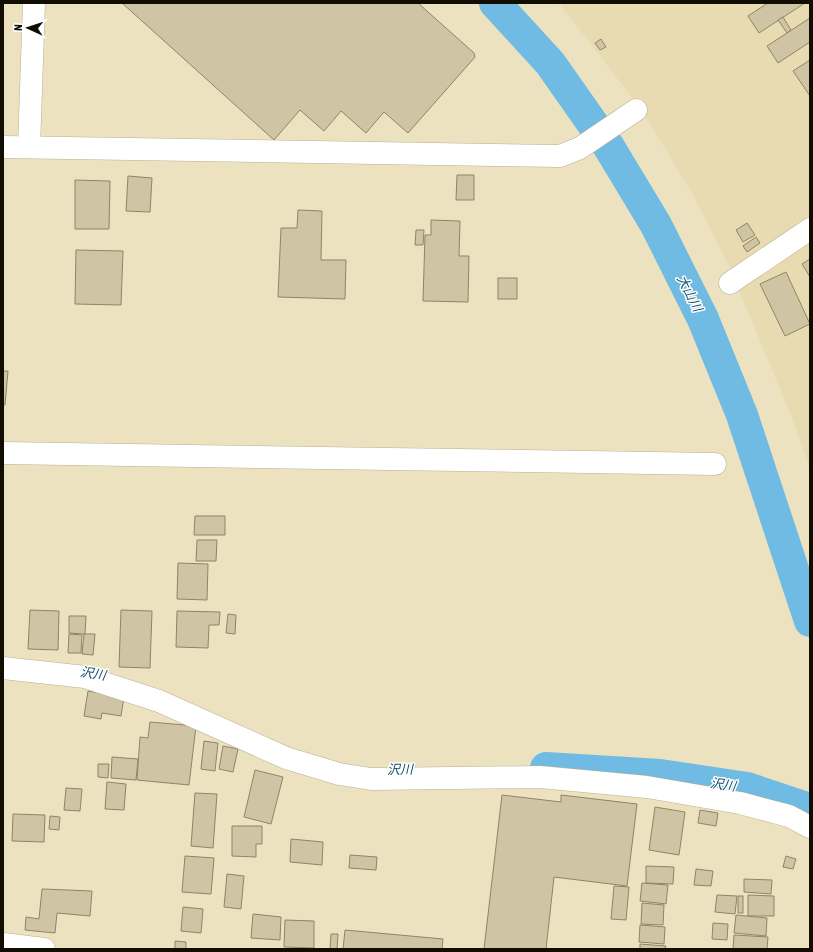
<svg xmlns="http://www.w3.org/2000/svg" width="813" height="952" font-family="'Asap Condensed','Noto Sans JP',sans-serif">
  <style>
    .built { fill: #e8dbb1 }
    .lines { fill: none; stroke-linecap: round; stroke-linejoin: round }
    .river { stroke: #6fbbe3; stroke-width: 32 }
    .building { fill: #cfc5a4; stroke: #8f8566 }
    .minor-casing { stroke: #bab08f; stroke-width: 23 }
    .minor { stroke: #fff; stroke-width: 22 }
    .labels { text-anchor: middle; stroke-width: 3; stroke-linejoin: round; paint-order: stroke }
    .water-label { font-size: 13px; font-style: italic; fill: #114e6a; stroke: #fff }
  </style>
  <rect width="100%" height="100%" fill="#ece2c0"/>
  <path class="built" d="M559,3h251v467l-16,-47 -64,-155 -38,-75 -51,-84z"/>
  <g class="lines">
    <g class="river">
      <path d="M495,3l55,60 59,84 47,78 47,94 39,96 68,206"/>
      <path d="M546,768l114,7 87,13 63,21"/>
    </g>
  </g>
  <g class="building">
    <path d="M122,3h296l56,50 1,4 -67,76 -24,-21 -18,21 -25,-22 -17,20 -24,-21 -26,30z"/>
    <path d="M768,3h37l-46,30 -11,-17z"/>
    <path d="M783,17l8,13 -4,3 -9,-13z"/>
    <path d="M810,18v24l-32,21 -11,-17z"/>
    <path d="M601,39l5,8 -6,3 -5,-7z"/>
    <path d="M810,60v36l-17,-25z"/>
    <path d="M457,175h17v25h-18z"/>
    <path d="M128,176l24,2 -2,34 -24,-1z"/>
    <path d="M75,180l35,1 -1,48h-34z"/>
    <path d="M298,210l24,1 -1,49h25l-1,39 -67,-2 3,-69h16z"/>
    <path d="M431,220l29,1 -1,35h10l-1,46 -45,-1 2,-66h6z"/>
    <path d="M747,223l8,12 -12,7 -7,-12z"/>
    <path d="M416,230h8l-1,15h-8z"/>
    <path d="M756,237l4,6 -13,9 -4,-6z"/>
    <path d="M76,250l47,1 -2,54 -46,-1z"/>
    <path d="M810,259v18l-8,-13z"/>
    <path d="M786,272l24,52 -25,12 -25,-52z"/>
    <rect x="498" y="278" width="19" height="21"/>
    <path d="M3,371h5l-3,34h-2z"/>
    <path d="M195,516h30v19h-31z"/>
    <path d="M197,540h20l-1,21h-20z"/>
    <path d="M178,563l30,1 -1,36 -30,-1z"/>
    <path d="M30,610l29,1 -1,39 -30,-1z"/>
    <path d="M121,610l31,1 -2,57 -31,-1z"/>
    <path d="M177,611l43,1 -1,13h-10l-1,23 -32,-1z"/>
    <path d="M228,614l8,1 -1,19 -9,-1z"/>
    <path d="M69,616h17l-1,18 -16,-1z"/>
    <path d="M69,634l13,1 -1,18h-13z"/>
    <path d="M84,634h11l-2,21 -11,-1z"/>
    <path d="M88,691l36,6 -3,19 -19,-3 -1,6 -17,-3z"/>
    <path d="M150,722l46,4 -7,59 -52,-5 3,-43 8,1z"/>
    <path d="M204,741l14,2 -3,28 -14,-2z"/>
    <path d="M223,746l15,3 -5,23 -14,-3z"/>
    <path d="M112,757l26,2 -2,21 -25,-2z"/>
    <path d="M98,764h11l-1,14 -10,-1z"/>
    <path d="M255,770l28,7 -12,47 -27,-7z"/>
    <path d="M107,782l19,2 -2,26 -19,-1z"/>
    <path d="M66,788l16,1 -2,22 -16,-1z"/>
    <path d="M195,793l22,1 -4,54 -22,-2z"/>
    <path d="M502,795l59,7v-7l76,9 -10,82 -73,-9 -8,72h-62z"/>
    <path d="M655,807l30,5 -6,43 -30,-5z"/>
    <path d="M700,810l18,3 -2,13 -18,-3z"/>
    <path d="M13,814l32,1 -1,27 -32,-1z"/>
    <path d="M50,816l10,1 -1,13 -10,-1z"/>
    <path d="M232,826h30v18h-6v13l-24,-1z"/>
    <path d="M291,839l32,3 -1,23 -32,-3z"/>
    <path d="M350,855l27,2 -1,13 -27,-2z"/>
    <path d="M185,856l29,2 -3,36 -29,-2z"/>
    <path d="M786,856l10,3 -3,10 -10,-2z"/>
    <path d="M646,866l28,1 -1,17 -27,-1z"/>
    <path d="M696,869l17,2 -2,15 -17,-1z"/>
    <path d="M227,874l17,2 -3,33 -17,-2z"/>
    <path d="M744,879l28,1 -1,14 -27,-2z"/>
    <path d="M642,883l26,2 -2,19 -26,-3z"/>
    <path d="M614,886l15,1 -3,33 -15,-1z"/>
    <path d="M42,889l50,2 -2,25 -33,-3 -2,20 -30,-3 1,-13 13,2z"/>
    <path d="M717,895l20,1 -2,18 -20,-2z"/>
    <path d="M748,895l26,1v20h-26z"/>
    <rect x="738" y="896" width="5" height="17"/>
    <path d="M642,903l22,2 -1,20 -22,-1z"/>
    <path d="M183,907l20,2 -2,24 -20,-2z"/>
    <path d="M253,914l28,3 -1,23 -29,-2z"/>
    <path d="M736,915l31,3 -1,18 -32,-3z"/>
    <path d="M285,920l29,1v27l-30,-1z"/>
    <path d="M713,923l15,1 -1,16 -15,-1z"/>
    <path d="M640,925l25,2 -1,17 -25,-2z"/>
    <path d="M345,930l98,9 -1,10h-99z"/>
    <path d="M331,934h7l-1,15h-7z"/>
    <path d="M734,935l34,2 -1,12h-34z"/>
    <path d="M175,941l11,1v7h-11z"/>
    <path d="M640,944l26,2 -1,3h-25z"/>
  </g>
  <g class="lines">
    <defs>
      <g id="minor">
        <path d="M3,147l557,9 20,-8 56,-38"/>
        <path d="M29,147l5,-144"/>
        <path d="M730,283l80,-54"/>
        <path d="M3,453l712,11"/>
        <path d="M3,668l82,9 74,24 127,57 53,16 32,5 169,-2 107,10 93,16 49,13 21,11"/>
        <path d="M3,944l41,5"/>
      </g>
    </defs>
    <use href="#minor" class="minor-casing"/>
    <use href="#minor" class="minor"/>
  </g>
  <g class="labels">
    <g class="water-label">
      <text transform="translate(690 293) rotate(63)" y="5">大山川</text>
      <text transform="translate(93 673) rotate(9)" y="5">沢川</text>
      <text transform="translate(400 769) rotate(-1)" y="5">沢川</text>
      <text transform="translate(723 784) rotate(8)" y="5">沢川</text>
    </g>
  </g>
  <rect width="813" height="952" fill="none" stroke="#110d03" stroke-width="8"/>
  <g transform="translate(28 28) rotate(273)" stroke="#ffffff" stroke-width="3" paint-order="stroke">
  <path d="M0-3L7 15L0 10L-7 15Z" fill="#110d03"/>
  <text y="-6" font-size="11" font-weight="bold" text-anchor="middle" fill="#110d03">N</text>
  </g>
</svg>
